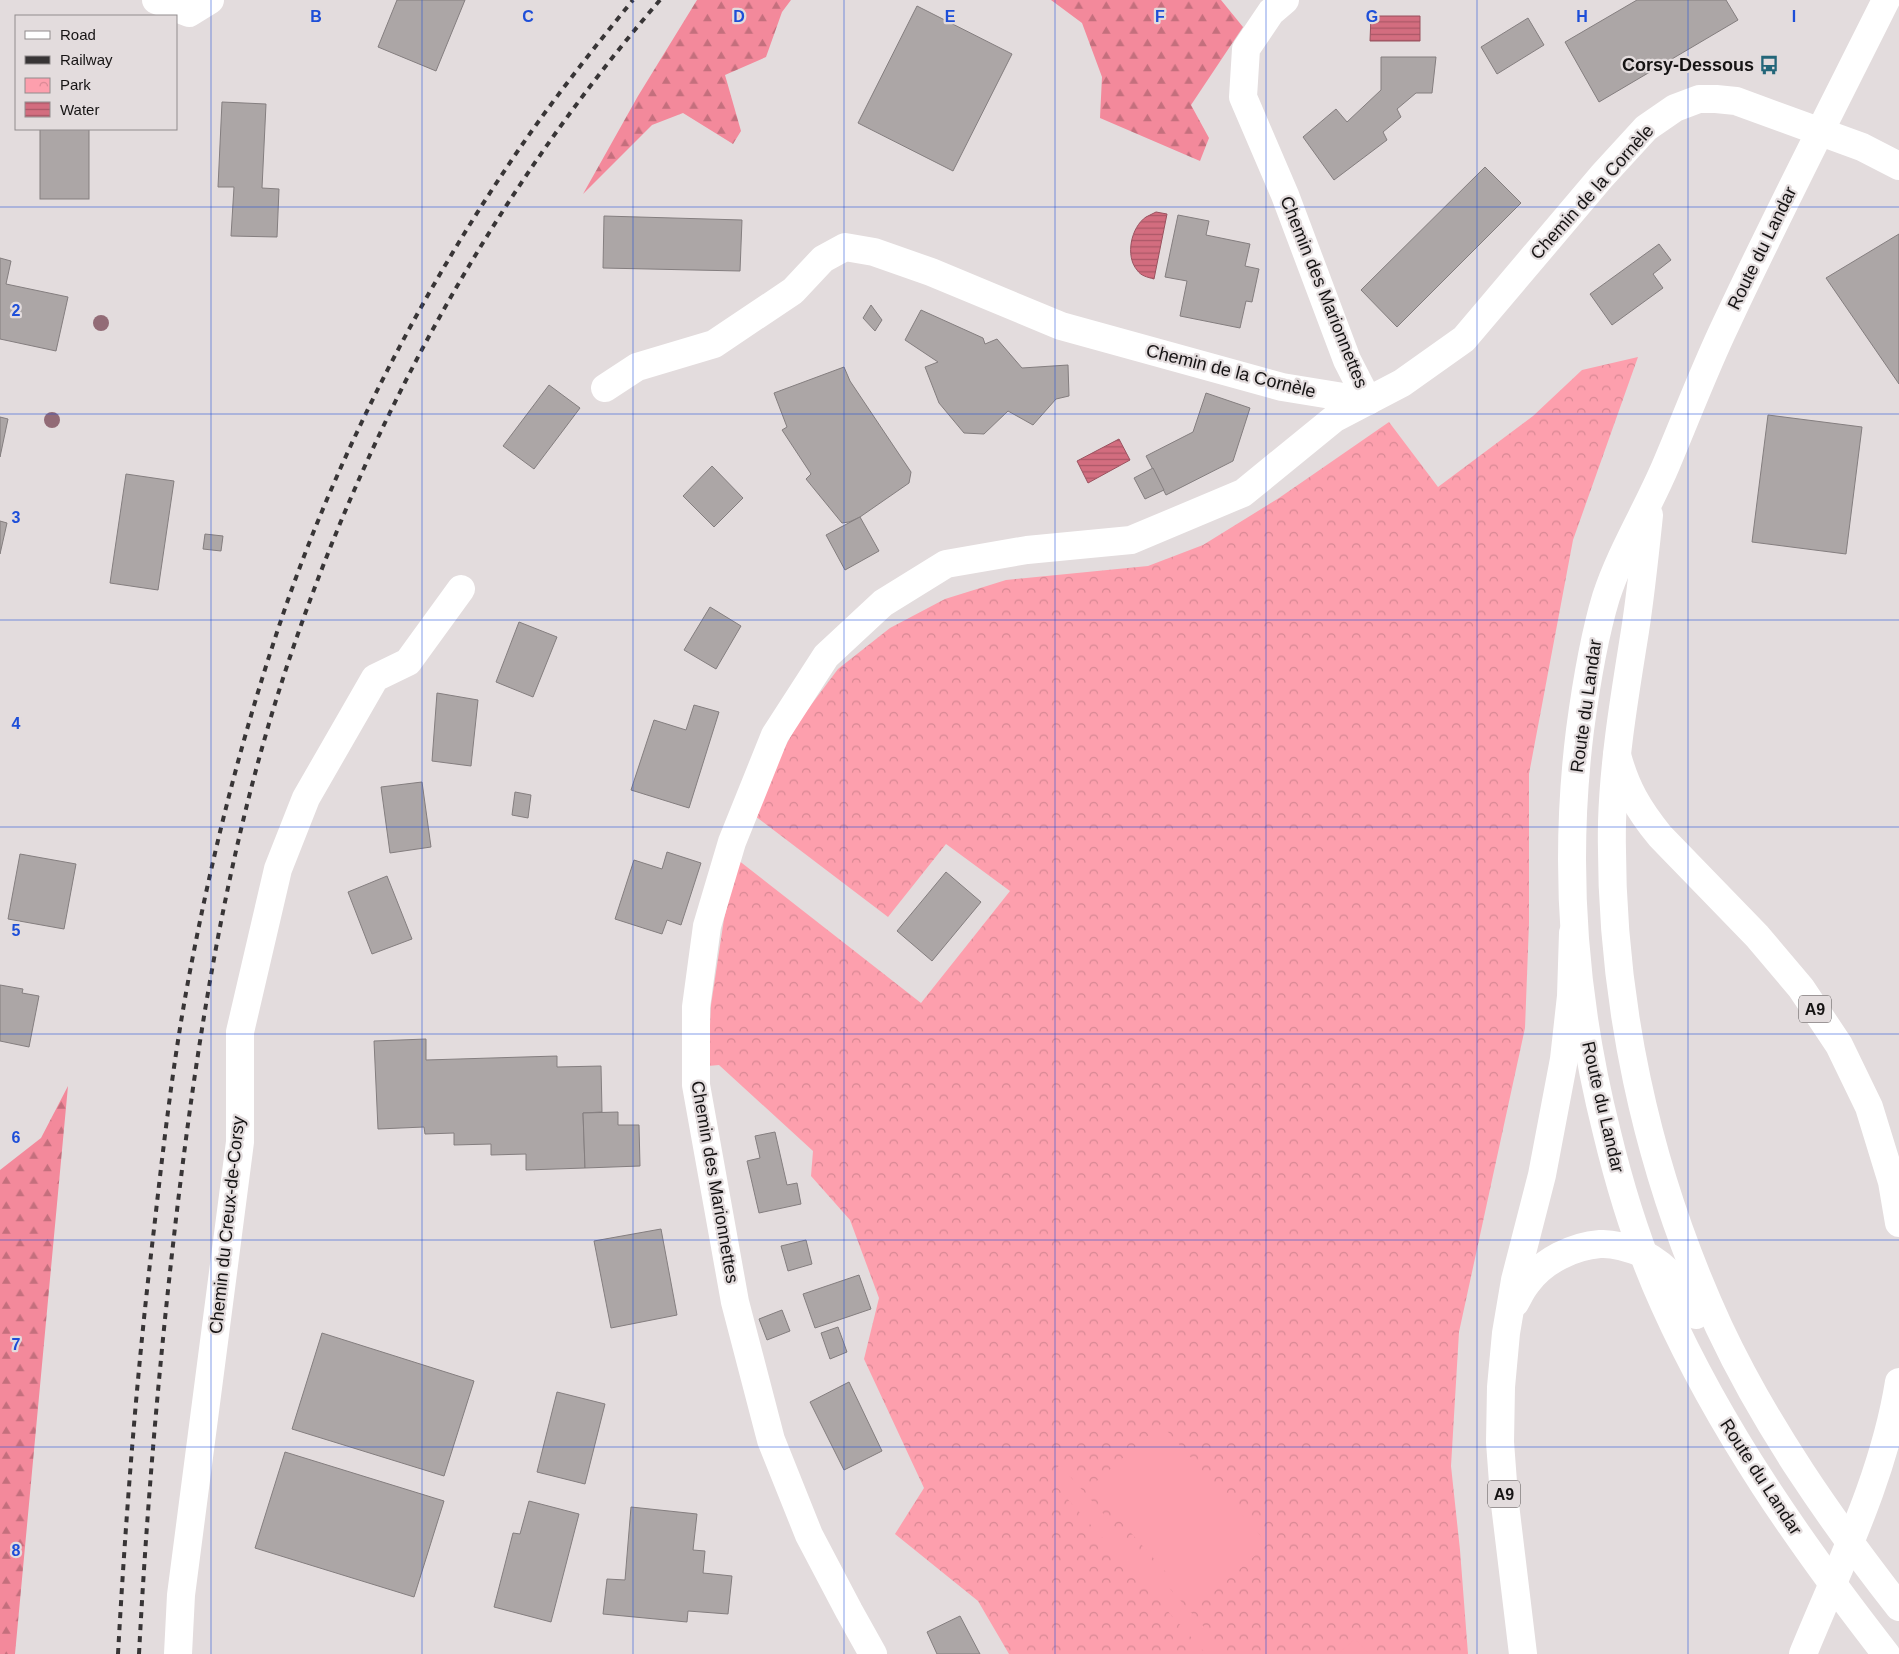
<svg xmlns="http://www.w3.org/2000/svg" width="1899" height="1654" font-family="Helvetica,sans-serif">
  <style>
    .forest { fill: url(#forest-firs) }
    .park { fill: url(#park-crowns) }
    .garden { fill: #fd9fad }
    .water { fill: url(#water-rules); stroke: #9a525f }
    .building { fill: #aca6a6; stroke: #847e7f }
    .lines { fill: none; stroke-linecap: round; stroke-linejoin: round }
    .minor { stroke: #fff; stroke-width: 28 }
    .secondary { stroke: #fff; stroke-width: 28 }
    .motorway { stroke: #fff; stroke-width: 28 }
    .rail { stroke: #383536; stroke-width: 4; stroke-dasharray: 6 6; stroke-linecap: butt }
    .tree { fill: #926b76 }
    .grid { fill: none; stroke: #1d4ed8; stroke-width: 1; stroke-opacity: 0.55 }
    .labels { text-anchor: middle; stroke-width: 4.5; stroke-linejoin: round; paint-order: stroke }
    .shield { fill: #e3dcdd; stroke: #545050; stroke-width: 1 }
    .shield-label { font-size: 16px; font-weight: bold; fill: #161414 }
    .poi-label { font-size: 18px; font-weight: bold; fill: #161414; stroke: #e3dcdd; text-anchor: end }
    .street-label { font-size: 18px; fill: #161414; stroke: #e3dcdd }
    .grid-label { font-size: 16px; text-anchor: middle; font-weight: bold; fill: #1d4ed8; stroke: #e3dcdd; stroke-width: 4.5; stroke-linejoin: round; paint-order: stroke }
  </style>
  <defs>
    <pattern id="forest-firs" width="22" height="20" patternUnits="userSpaceOnUse" patternTransform="scale(1.25)"><rect width="22" height="20" fill="#f3899b"/><path d="M5 1l3.5 6h-7zM16 11l3.5 6h-7z" fill="#c46f7d"/></pattern>
    <pattern id="park-crowns" width="20" height="18" patternUnits="userSpaceOnUse" patternTransform="scale(1.25)"><rect width="20" height="18" fill="#fd9fad"/><path d="M2 6a3 3 0 1 1 6 0M12 15a3 3 0 1 1 6 0" fill="none" stroke="#d88894"/></pattern>
    <pattern id="water-rules" width="6" height="5" patternUnits="userSpaceOnUse" patternTransform="scale(1.25)"><rect width="6" height="5" fill="#d36d7f"/><path d="M0 2.5h6" fill="none" stroke="#aa5867"/></pattern>
  </defs>
  <rect width="100%" height="100%" fill="#e3dcdd"/>
  <g class="forest">
    <path d="M697,0h94l-9,12 -16,45 -41,18 16,56 -8,13 -50,-31 -31,12 -69,69 55,-98z"/>
    <path d="M1051,0h170l22,27 -52,78 18,33 -9,23 -100,-43 2,-41 -20,-54z"/>
    <path d="M68,1086l-53,568h-15v-484l41,-32z"/>
  </g>
  <path class="park" d="M1638,357l-65,183 -44,234v149l-4,105 -66,304 -8,134 9,84 8,104h-459l-31,-53 -83,-67 29,-46 -60,-129 15,-61 -29,-78 -39,-44 2,-25 -94,-86 -11,1 3,-61 13,-86 14,-59 183,143 89,-112 -64,-47 -58,73 -133,-101 23,-56 21,-39 39,-52 52,-41 55,-29 61,-19 142,-14 55,-21 76,-47 110,-76 49,65 95,-71 49,-46z"/>
  <g class="garden">
    <path d="M1161,1424l107,120 -71,63 -107,-120z"/>
    <path d="M1060,1465l168,189h-22l-159,-178z"/>
    <path d="M1355,1639l14,15h-31z"/>
  </g>
  <g class="water">
    <path d="M1371,16h49v25h-50z"/>
    <path d="M1156,212l11,2 -13,65c-7,-2 -13,-3 -17,-9 -12,-14 -6,-43 9,-53 3,-2 7,-3 10,-5z"/>
    <path d="M1119,439l11,21 -42,23 -11,-22z"/>
  </g>
  <g class="building">
    <path d="M397,0h68l-29,71 -58,-24z"/>
    <path d="M1637,0h89l12,20 -139,82 -34,-60z"/>
    <path d="M917,6l95,48 -59,117 -95,-48z"/>
    <path d="M1528,18l16,27 -47,29 -16,-27z"/>
    <path d="M1381,57h55l-4,36h-16l-19,16 4,8 -18,15 4,8 -53,40 -31,-43 33,-28 11,13 34,-32z"/>
    <path d="M222,102l44,2 -4,84 17,1 -2,48 -46,-1 3,-49h-16z"/>
    <rect x="40" y="129" width="49" height="70"/>
    <path d="M1485,167l36,36 -124,124 -36,-37z"/>
    <path d="M1178,215l31,6 -3,14 44,9 -5,22 14,3 -7,33 -6,-1 -6,27 -60,-12 7,-35 -22,-4z"/>
    <path d="M604,216l138,4 -2,51 -137,-3z"/>
    <path d="M1899,234v150l-73,-106z"/>
    <path d="M1659,244l12,16 -18,14 10,14 -51,37 -22,-31z"/>
    <path d="M0,258l11,3 -5,23 62,13 -12,54 -56,-12z"/>
    <path d="M871,305l11,15 -7,11 -12,-13z"/>
    <path d="M921,310l62,28 2,6 12,-5 25,29 46,-3 1,31 -13,3 -23,26 -25,-14 -24,23 -20,-1 -25,-30 -14,-36 13,-5 -33,-22z"/>
    <path d="M844,367l6,14 61,91 -2,11 -49,34 -11,5 -7,1 -36,-44 5,-5 -29,-44 5,-3 -13,-34z"/>
    <path d="M549,385l31,23 -46,61 -31,-23z"/>
    <path d="M1206,393l44,15 -17,53 -67,34 -20,-39 47,-24z"/>
    <path d="M1768,415l94,12 -16,127 -94,-12z"/>
    <path d="M0,417l8,2 -8,38z"/>
    <path d="M712,466l31,32 -29,29 -31,-31z"/>
    <path d="M1153,468l11,22 -19,9 -11,-21z"/>
    <path d="M126,474l48,7 -16,109 -48,-7z"/>
    <path d="M860,517l19,34 -34,19 -19,-35z"/>
    <path d="M0,521l7,2 -7,31z"/>
    <path d="M205,534l18,2 -2,15 -18,-2z"/>
    <path d="M710,607l31,19 -25,43 -32,-19z"/>
    <path d="M519,622l38,15 -24,60 -37,-15z"/>
    <path d="M437,693l41,7 -7,66 -39,-5z"/>
    <path d="M694,705l25,7 -30,96 -58,-18 23,-70 32,10z"/>
    <path d="M422,782l9,65 -41,6 -9,-66z"/>
    <path d="M515,792l16,3 -3,23 -16,-3z"/>
    <path d="M667,852l34,11 -20,62 -14,-5 -5,14 -47,-15 19,-59 28,9z"/>
    <path d="M20,854l56,10 -12,65 -56,-10z"/>
    <path d="M946,872l35,30 -49,59 -35,-30z"/>
    <path d="M387,876l25,63 -40,15 -24,-62z"/>
    <path d="M0,985l23,4 -1,4 17,3 -10,51 -29,-6z"/>
    <path d="M426,1039v21l131,-4v11l44,-1 1,46 -19,1 2,55 -59,2v-16l-35,1v-11l-37,1v-12l-29,1 -1,-7 -46,2 -4,-88z"/>
    <path d="M618,1112v13h21l1,41 -55,2 -2,-55z"/>
    <path d="M775,1132l12,53 10,-2 4,21 -42,9 -12,-52 13,-3 -5,-22z"/>
    <path d="M661,1229l16,86 -66,13 -17,-87z"/>
    <path d="M806,1240l6,24 -24,7 -7,-25z"/>
    <path d="M859,1275l12,34 -56,19 -12,-34z"/>
    <path d="M782,1310l8,21 -23,9 -8,-21z"/>
    <path d="M838,1327l9,25 -17,7 -9,-26z"/>
    <path d="M322,1333l152,48 -30,95 -152,-47z"/>
    <path d="M849,1382l33,69 -38,19 -34,-68z"/>
    <path d="M557,1392l48,12 -20,80 -48,-12z"/>
    <path d="M285,1452l159,49 -30,96 -159,-49z"/>
    <path d="M529,1501l50,13 -28,108 -57,-15 19,-74 7,1z"/>
    <path d="M631,1507l66,7 -4,36 12,1 -2,22 29,3 -4,38 -40,-3 -1,11 -84,-8 4,-35 18,1z"/>
    <path d="M960,1616l20,38h-43l-10,-22z"/>
  </g>
  <g class="lines">
    <g class="minor">
      <path d="M156,0l33,13 21,-13"/>
      <path d="M1285,0l-14,12 -25,37 -3,48 42,98 62,165 21,41"/>
      <path d="M605,388l32,-21 77,-23 79,-53 30,-32 22,-12 29,5 57,20 130,54 221,61 86,14"/>
      <path d="M178,1654l3,-59 59,-453v-110l38,-163 28,-71 69,-120 33,-16 53,-73"/>
      <path d="M873,1654l-24,-43 -40,-76 -38,-95 -36,-138 -39,-217v-78l11,-81 25,-84 43,-107 51,-79 57,-53 63,-39 81,-14 104,-10 112,-47 92,-75 67,-35 62,-44 138,-163 44,-48 29,-20 24,-9h17l20,2 126,46 37,19"/>
    </g>
    <g class="secondary">
      <path d="M1886,0c-54,108 -109,215 -160,324 -22,46 -40,94 -60,141 -19,45 -45,86 -60,132 -13,43 -20,88 -26,133 -17,137 -7,269 27,403 14,58 32,116 57,171 57,127 137,241 222,350"/>
      <path d="M1649,515c-4,38 -8,77 -14,116 -10,63 -21,126 -23,191 -3,174 34,347 107,505 47,100 112,193 180,280"/>
      <path d="M1642,1253c30,16 39,32 54,62"/>
    </g>
    <g class="motorway">
      <path d="M1617,755c9,33 21,54 43,81l97,100 44,52 38,57 30,62 23,75 7,41"/>
      <path d="M1515,1303c4,-7 7,-14 12,-20 16,-22 46,-37 73,-39 14,-1 29,4 42,9"/>
      <path d="M1523,1654l-19,-158 -4,-54 1,-55 5,-54 9,-53 27,-105 22,-116 7,-63 2,-63"/>
      <path d="M1803,1654c36,-88 81,-177 96,-272"/>
    </g>
    <g class="rail">
      <path d="M118,1654c8,-142 19,-284 36,-425 10,-88 20,-176 37,-263 24,-125 56,-249 98,-369 52,-147 129,-297 216,-427 39,-59 83,-115 128,-170"/>
      <path d="M139,1654c8,-151 21,-302 39,-452 22,-182 52,-365 110,-539 81,-243 205,-469 372,-663"/>
    </g>
  </g>
  <g class="tree">
    <circle cx="101" cy="323" r="8"/>
    <circle cx="52" cy="420" r="8"/>
  </g>
  <path class="grid" d="M211,0v1654M422,0v1654M633,0v1654M844,0v1654M1055,0v1654M1266,0v1654M1477,0v1654M1688,0v1654M0,207h1899M0,414h1899M0,620h1899M0,827h1899M0,1034h1899M0,1240h1899M0,1447h1899"/>
  <defs>
    <symbol id="bus-bare" viewBox="-9 -9 18 18"><path d="M-5-6H5V4H4V6H2V4H-2V6H-4V4H-5ZM-3.5-4V0h7V-4ZM-3.5 1.2v1.5H-2V1.2ZM2 1.2v1.5H3.5V1.2Z" fill="#236679" stroke="#e3dcdd" stroke-width="2.5" paint-order="stroke"/></symbol>
  </defs>
  <g fill-rule="evenodd">
    <use href="#bus-bare" x="1755" y="51" width="28" height="28"/>
  </g>
  <g class="labels">
    <g class="shield">
      <rect x="1799" y="995.5" width="32" height="27" rx="4"/>
      <rect x="1488" y="1480.5" width="32" height="27" rx="4"/>
    </g>
    <g class="shield-label">
      <text x="1815" y="1015">A9</text>
      <text x="1504" y="1500">A9</text>
    </g>
    <g class="poi-label">
      <text x="1754" y="71">Corsy-Dessous</text>
    </g>
    <g class="street-label">
      <text transform="translate(1592 192) rotate(-48)" y="6">Chemin de la Cornèle</text>
      <text transform="translate(1762 248) rotate(-64)" y="6">Route du Landar</text>
      <text transform="translate(1324 292) rotate(68)" y="6">Chemin des Marionnettes</text>
      <text transform="translate(1231 371) rotate(14)" y="6">Chemin de la Cornèle</text>
      <text transform="translate(1586 706) rotate(-82)" y="6">Route du Landar</text>
      <text transform="translate(1603 1107) rotate(77)" y="6">Route du Landar</text>
      <text transform="translate(715 1182) rotate(80)" y="6">Chemin des Marionnettes</text>
      <text transform="translate(227 1225) rotate(-84)" y="6">Chemin du Creux-de-Corsy</text>
      <text transform="translate(1761 1477) rotate(57)" y="6">Route du Landar</text>
    </g>
  </g>
  <g class="grid-label">
    <text x="316" y="22">B</text>
    <text x="528" y="22">C</text>
    <text x="739" y="22">D</text>
    <text x="950" y="22">E</text>
    <text x="1160" y="22">F</text>
    <text x="1372" y="22">G</text>
    <text x="1582" y="22">H</text>
    <text x="1794" y="22">I</text>
    <text x="16" y="316">2</text>
    <text x="16" y="523">3</text>
    <text x="16" y="729">4</text>
    <text x="16" y="936">5</text>
    <text x="16" y="1143">6</text>
    <text x="16" y="1350">7</text>
    <text x="16" y="1556">8</text>
  </g>
  <rect x="15" y="15" width="162" height="115" fill="#e3dcdd" stroke="#918c8d"/>
  <rect x="25" y="31" width="25" height="8" fill="#ffffff" stroke="#918c8d"/>
  <text x="60" y="40" font-size="15" fill="#161414">Road</text>
  <rect x="25" y="56" width="25" height="8" fill="#383536" stroke="#918c8d"/>
  <text x="60" y="65" font-size="15" fill="#161414">Railway</text>
  <rect x="25" y="78" width="25" height="15" fill="url(#park-crowns)" stroke="#918c8d"/>
  <text x="60" y="90" font-size="15" fill="#161414">Park</text>
  <rect x="25" y="102" width="25" height="15" fill="url(#water-rules)" stroke="#918c8d"/>
  <text x="60" y="115" font-size="15" fill="#161414">Water</text>
</svg>
